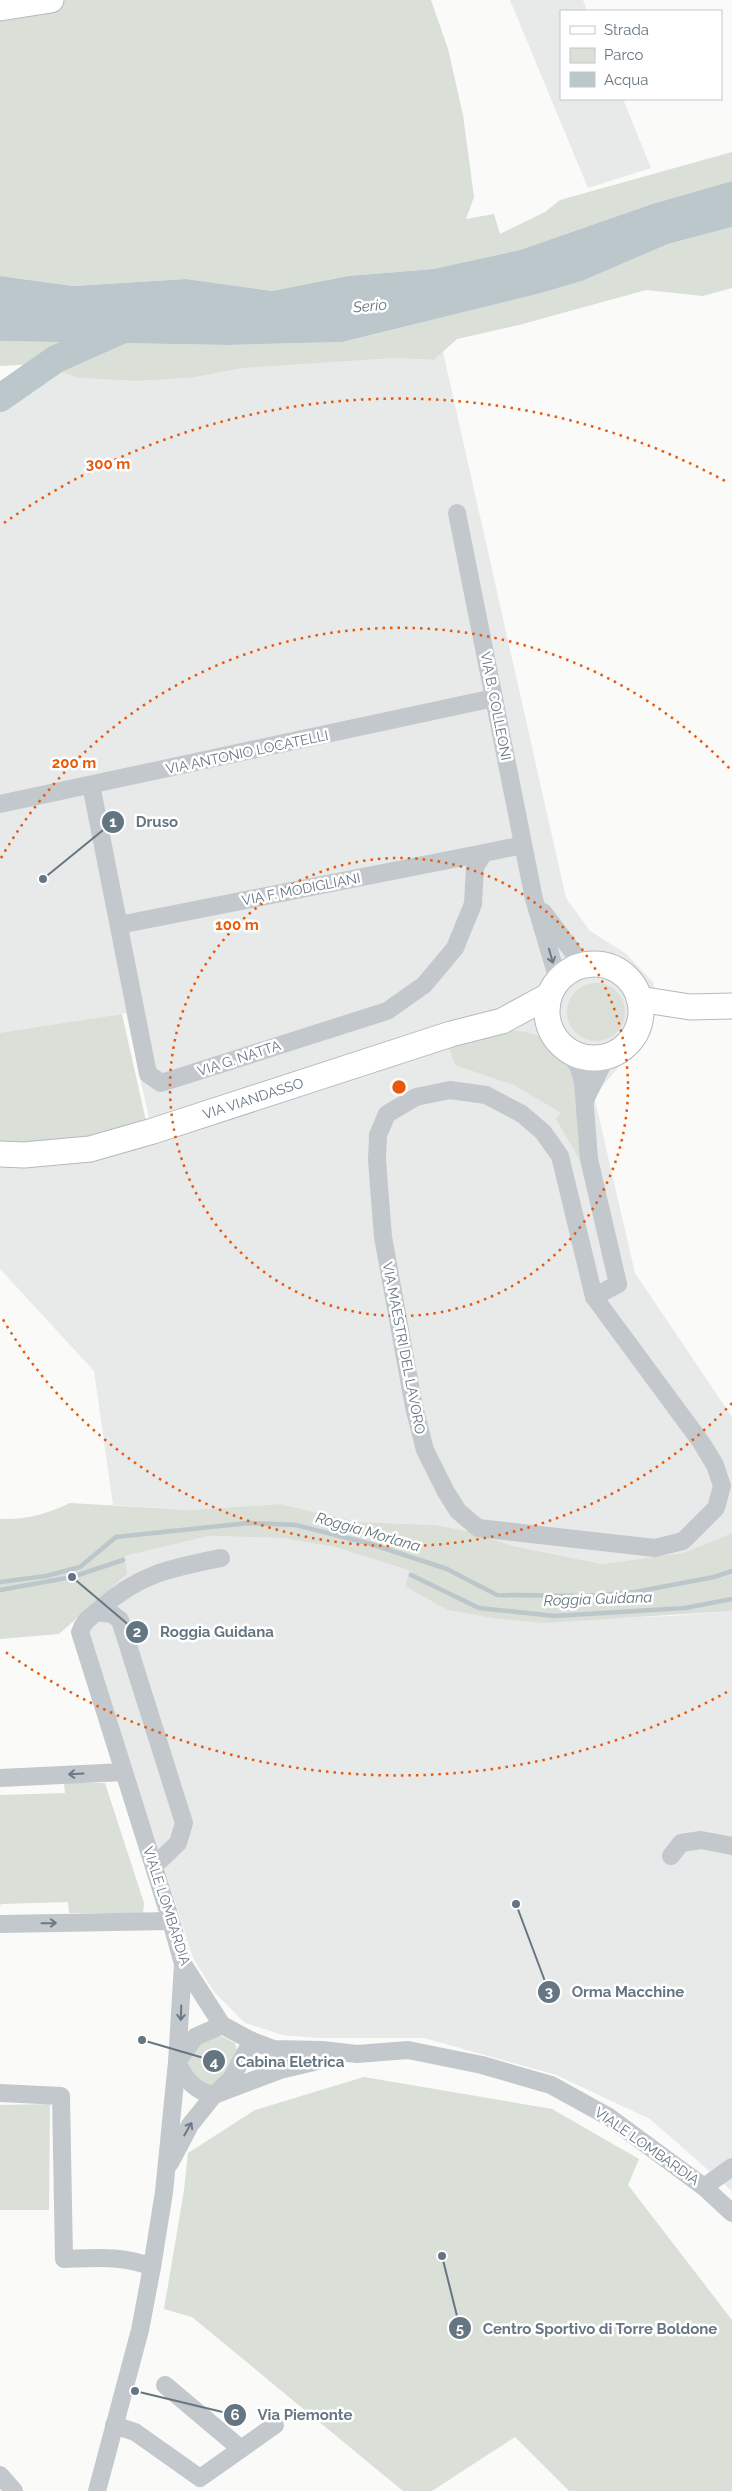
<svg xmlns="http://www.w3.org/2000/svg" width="732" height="2491" font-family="Raleway,sans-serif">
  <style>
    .built { fill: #e8e9e9 }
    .green { fill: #dadfd7 }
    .water { fill: #bbc7cb }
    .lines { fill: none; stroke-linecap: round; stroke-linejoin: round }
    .stream { stroke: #bbc7cb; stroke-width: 4.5 }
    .river { stroke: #bbc7cb; stroke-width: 28 }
    .secondary-casing { stroke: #b3babf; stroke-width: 27 }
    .street { stroke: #c3c8cc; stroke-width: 18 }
    .secondary { stroke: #fff; stroke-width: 25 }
    .oneway { stroke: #6a7a87 }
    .ring { fill: none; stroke: #e8590c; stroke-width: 2.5; stroke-dasharray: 2.5 5 }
    .labels { text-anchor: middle; stroke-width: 5; stroke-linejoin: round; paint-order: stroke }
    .street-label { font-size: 14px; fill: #657683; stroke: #fff }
    .water-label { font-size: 15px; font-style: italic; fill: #60757c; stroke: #fff }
    .centre { fill: #e8590c; stroke: #fff; stroke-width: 2.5 }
    .ring-label { font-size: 15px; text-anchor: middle; font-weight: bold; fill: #e8590c; stroke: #fff; stroke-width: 5; stroke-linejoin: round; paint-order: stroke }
    .leader { fill: none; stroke: #657683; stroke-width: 2 }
    .callout-dot { fill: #657683; stroke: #fff; stroke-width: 2 }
    .mark-label { font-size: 15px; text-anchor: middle; font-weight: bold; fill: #fff }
    .callout-label { font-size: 15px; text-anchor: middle; font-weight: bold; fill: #657683; stroke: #fff; stroke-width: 5; stroke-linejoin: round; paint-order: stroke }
  </style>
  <rect width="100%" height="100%" fill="#fafaf8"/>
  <g class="built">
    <path d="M510,0h73l4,11h-26v88h62l28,69 -63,20z"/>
    <path d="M443,352l123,546 24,33 35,22 29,30 -5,49 -55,64 41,177 97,144v116l-49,20 -81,11 -89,-18 -41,-14 -36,-7 -78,-3 -78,-18 -90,6 -77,-5 -19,-134 -94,-102v-127l150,-19 -24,-110 -126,23v-650l36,-22 43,14 57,3 55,-3 52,-10 154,-10 37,2z"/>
    <path d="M209,1536l73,2 53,9 253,72 82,-3 62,-5v580l-82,-72 -94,-44 -132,-37h-107l-34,-3 -38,-12 -31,-31 -21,-34 -111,-346 44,-38 -1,-18z"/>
  </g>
  <g class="green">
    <path d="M0,0h431l17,49 15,66 11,82 -8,22 28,-5 6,20 45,-22 15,-12 172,-48v29l-80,23 -132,46 -87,19 -85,7 -76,15 -86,-12 -113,7 -73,-10z"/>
    <path d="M732,227v61l-29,8 -57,-6 -127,35 -62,14 -23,21 -37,-2 -154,10 -52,10 -55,3 -57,-3 -43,-14 -36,2v-25l228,4 114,-3 199,-49 41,-12 86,-37z"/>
    <circle cx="596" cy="1012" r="29"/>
    <path d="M122,1014l26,116 -148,20v-117z"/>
    <path d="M503,1030c37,2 42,7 70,29l8,103 -25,-43 5,-6 -47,-28 -59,-20 -8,-24z"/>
    <path d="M70,1503l120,7 90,-6 78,18 78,3 36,7 41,14 89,18 81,-11 49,-20v78l-188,12 -51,-5 -45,-8 -42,-23 3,-17 -74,-23 -53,-9 -73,-2 -84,20 2,18 -68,60 -59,5v-120c26,1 47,-5 70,-16z"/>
    <path d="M64,1783h41l39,120 -1,10h-74l-1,-11 -67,2 -1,2v-111l65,-2z"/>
    <path d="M219,2035l16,8 3,11 -25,34c-19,-7 -36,-25 -16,-43 5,-4 15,-7 22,-10z"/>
    <path d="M364,2077l188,32 87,50 -11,26 104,135v171h-163l-54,-54 -83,54h-29l-211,-174 -28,-8 20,-119 4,-37 67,-43z"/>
    <path d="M50,2104l-1,106h-49v-105z"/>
  </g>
  <path class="water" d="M732,181v46l-64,17 -86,37 -41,12 -199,49 -114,3 -228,-4v-65l73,10 113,-7 86,12 76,-15 85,-7 87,-19 132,-46z"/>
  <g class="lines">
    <g class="stream">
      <path d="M411,1575l68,33 75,8 131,-8 47,-9"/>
      <path d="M0,1582l46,-6 34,-9 36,-30 132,-14 48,2 75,19 76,25 50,26 90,1 48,-4 79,-15 18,-6"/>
      <path d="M0,1590l72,-13 51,-17"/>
    </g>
    <path class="river" d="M0,398l56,-39 63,-28"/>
    <defs>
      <g id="secondary">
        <path d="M0,8l51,-8"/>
        <circle cx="594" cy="1011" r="47"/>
        <path d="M639,999l51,8 42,-1"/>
        <path id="s1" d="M0,1154l24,1 66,-6 63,-18 298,-97 51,-13 46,-25"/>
      </g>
    </defs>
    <use href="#secondary" class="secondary-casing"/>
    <g class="street">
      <path d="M457,513l77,386 24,81"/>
      <path d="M91,785l57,289 13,9 226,-72 37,-26 31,-37 18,-44 2,-37 9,-14 39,-8"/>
      <path d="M0,804l494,-106"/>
      <path d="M543,912l39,52"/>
      <path d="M119,925l365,-72"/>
      <path d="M569,1051l10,17 4,14 6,77 29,125 -24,13"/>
      <path d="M450,1090l36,5 36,19 21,18 17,24 34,141 107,145 14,23 7,21 -6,22 -33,33 -28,7 -177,-20 -20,-17 -12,-19 -21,-42 -11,-43 -31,-170 -6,-77 1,-25 9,-21 29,-17z"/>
      <path d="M585,1100l21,-43"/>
      <path d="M221,1558c-50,10 -82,16 -121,51 -9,8 -16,11 -20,23l91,289 12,43 39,61 30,16 21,8 49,1 35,4 51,-4 74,15 69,20 58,32 95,70 28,26"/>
      <path d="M97,1612l15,2 8,6 64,203 -6,20 -24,23"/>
      <path d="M0,1778l124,-6"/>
      <path d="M671,1856l10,-13 20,-3 31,6"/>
      <path d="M0,1924l171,-3"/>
      <path d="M222,2025l-27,12 -18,25c8,17 17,29 37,33l17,-16 21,-38"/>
      <path d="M0,2093l61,3 3,163c30,-1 60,-4 88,8"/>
      <path d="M170,2163l20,-38 24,-30 66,-25 55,-13"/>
      <path d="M704,2187l28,-20"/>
      <path d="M165,2385l76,64"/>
      <path d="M114,2425l21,7 65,46 75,-53"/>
      <path d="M0,2475l14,16"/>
      <path d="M97,2491l43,-161 12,-63 12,-75 13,-130 6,-98"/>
    </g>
    <use href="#secondary" class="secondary"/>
  </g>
  <defs><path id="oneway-shaft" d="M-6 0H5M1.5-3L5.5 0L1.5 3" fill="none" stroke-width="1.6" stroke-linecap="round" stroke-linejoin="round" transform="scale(1.25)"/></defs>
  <g class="oneway">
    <use href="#oneway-shaft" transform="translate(551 956) rotate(74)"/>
    <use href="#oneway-shaft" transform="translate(76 1774) rotate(177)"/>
    <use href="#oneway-shaft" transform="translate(49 1923) rotate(-1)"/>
    <use href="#oneway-shaft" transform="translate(181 2013) rotate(92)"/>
    <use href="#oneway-shaft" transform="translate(188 2129) rotate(-60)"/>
  </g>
  <g class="ring">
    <circle cx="399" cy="1087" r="229"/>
    <path d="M732 1403A459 459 0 0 1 1 1316M1 858A459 459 0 0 1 732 771"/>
    <path d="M727 1692A688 688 0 0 1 4 1651M4 523A688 688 0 0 1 727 482"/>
  </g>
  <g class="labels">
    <g class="street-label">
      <text transform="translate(496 706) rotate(79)" y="5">VIA B. COLLEONI</text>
      <text transform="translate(247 752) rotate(-12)" y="5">VIA ANTONIO LOCATELLI</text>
      <text transform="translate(301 889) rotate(-11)" y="5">VIA F. MODIGLIANI</text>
      <text transform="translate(239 1058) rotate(-18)" y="5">VIA G. NATTA</text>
      <text dy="5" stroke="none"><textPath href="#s1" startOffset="261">VIA VIANDASSO</textPath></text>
      <text transform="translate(404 1348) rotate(79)" y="5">VIA MAESTRI DEL LAVORO</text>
      <text transform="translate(167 1906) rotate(72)" y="5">VIALE LOMBARDIA</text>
      <text transform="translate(647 2146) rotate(35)" y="5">VIALE LOMBARDIA</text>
    </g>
    <g class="water-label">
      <text transform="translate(370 306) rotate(-5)" y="5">Serio</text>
      <text transform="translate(368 1532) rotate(16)" y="5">Roggia Morlana</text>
      <text transform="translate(598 1599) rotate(-2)" y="5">Roggia Guidana</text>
    </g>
  </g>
  <circle cx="399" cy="1087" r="8" class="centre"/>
  <g class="ring-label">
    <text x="108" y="469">300 m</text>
    <text x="74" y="768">200 m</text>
    <text x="237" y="930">100 m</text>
  </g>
  <path class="leader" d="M43 879L113 822M72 1577L137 1632M516 1904L549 1992M142 2040L214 2061M442 2256L460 2328M135 2391L235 2415"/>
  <g class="callout-dot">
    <circle cx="43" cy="879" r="5"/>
    <circle cx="72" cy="1577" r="5"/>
    <circle cx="516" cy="1904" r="5"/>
    <circle cx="142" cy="2040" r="5"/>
    <circle cx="442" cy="2256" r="5"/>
    <circle cx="135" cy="2391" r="5"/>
    <circle cx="113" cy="822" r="12"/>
    <circle cx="137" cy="1632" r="12"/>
    <circle cx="549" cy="1992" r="12"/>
    <circle cx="214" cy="2061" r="12"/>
    <circle cx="460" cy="2328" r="12"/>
    <circle cx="235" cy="2415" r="12"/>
  </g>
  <g class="mark-label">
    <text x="113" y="827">1</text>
    <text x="137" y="1637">2</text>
    <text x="549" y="1997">3</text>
    <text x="214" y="2067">4</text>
    <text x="460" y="2334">5</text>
    <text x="235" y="2420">6</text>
  </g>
  <g class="callout-label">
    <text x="157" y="827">Druso</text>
    <text x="217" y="1637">Roggia Guidana</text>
    <text x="628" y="1997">Orma Macchine</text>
    <text x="290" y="2067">Cabina Eletrica</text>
    <text x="600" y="2334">Centro Sportivo di Torre Boldone</text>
    <text x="305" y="2420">Via Piemonte</text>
  </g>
  <rect x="560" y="10" width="162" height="90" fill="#ffffff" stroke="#c1c8cd"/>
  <rect x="570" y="26" width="25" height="8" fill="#ffffff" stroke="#c1c8cd"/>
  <text x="604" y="35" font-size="15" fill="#657683">Strada</text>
  <rect x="570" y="48" width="25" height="15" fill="#dadfd7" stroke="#c1c8cd"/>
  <text x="604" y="60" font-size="15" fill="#657683">Parco</text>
  <rect x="570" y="72" width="25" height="15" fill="#bbc7cb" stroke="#c1c8cd"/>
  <text x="604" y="85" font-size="15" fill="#657683">Acqua</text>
</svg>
